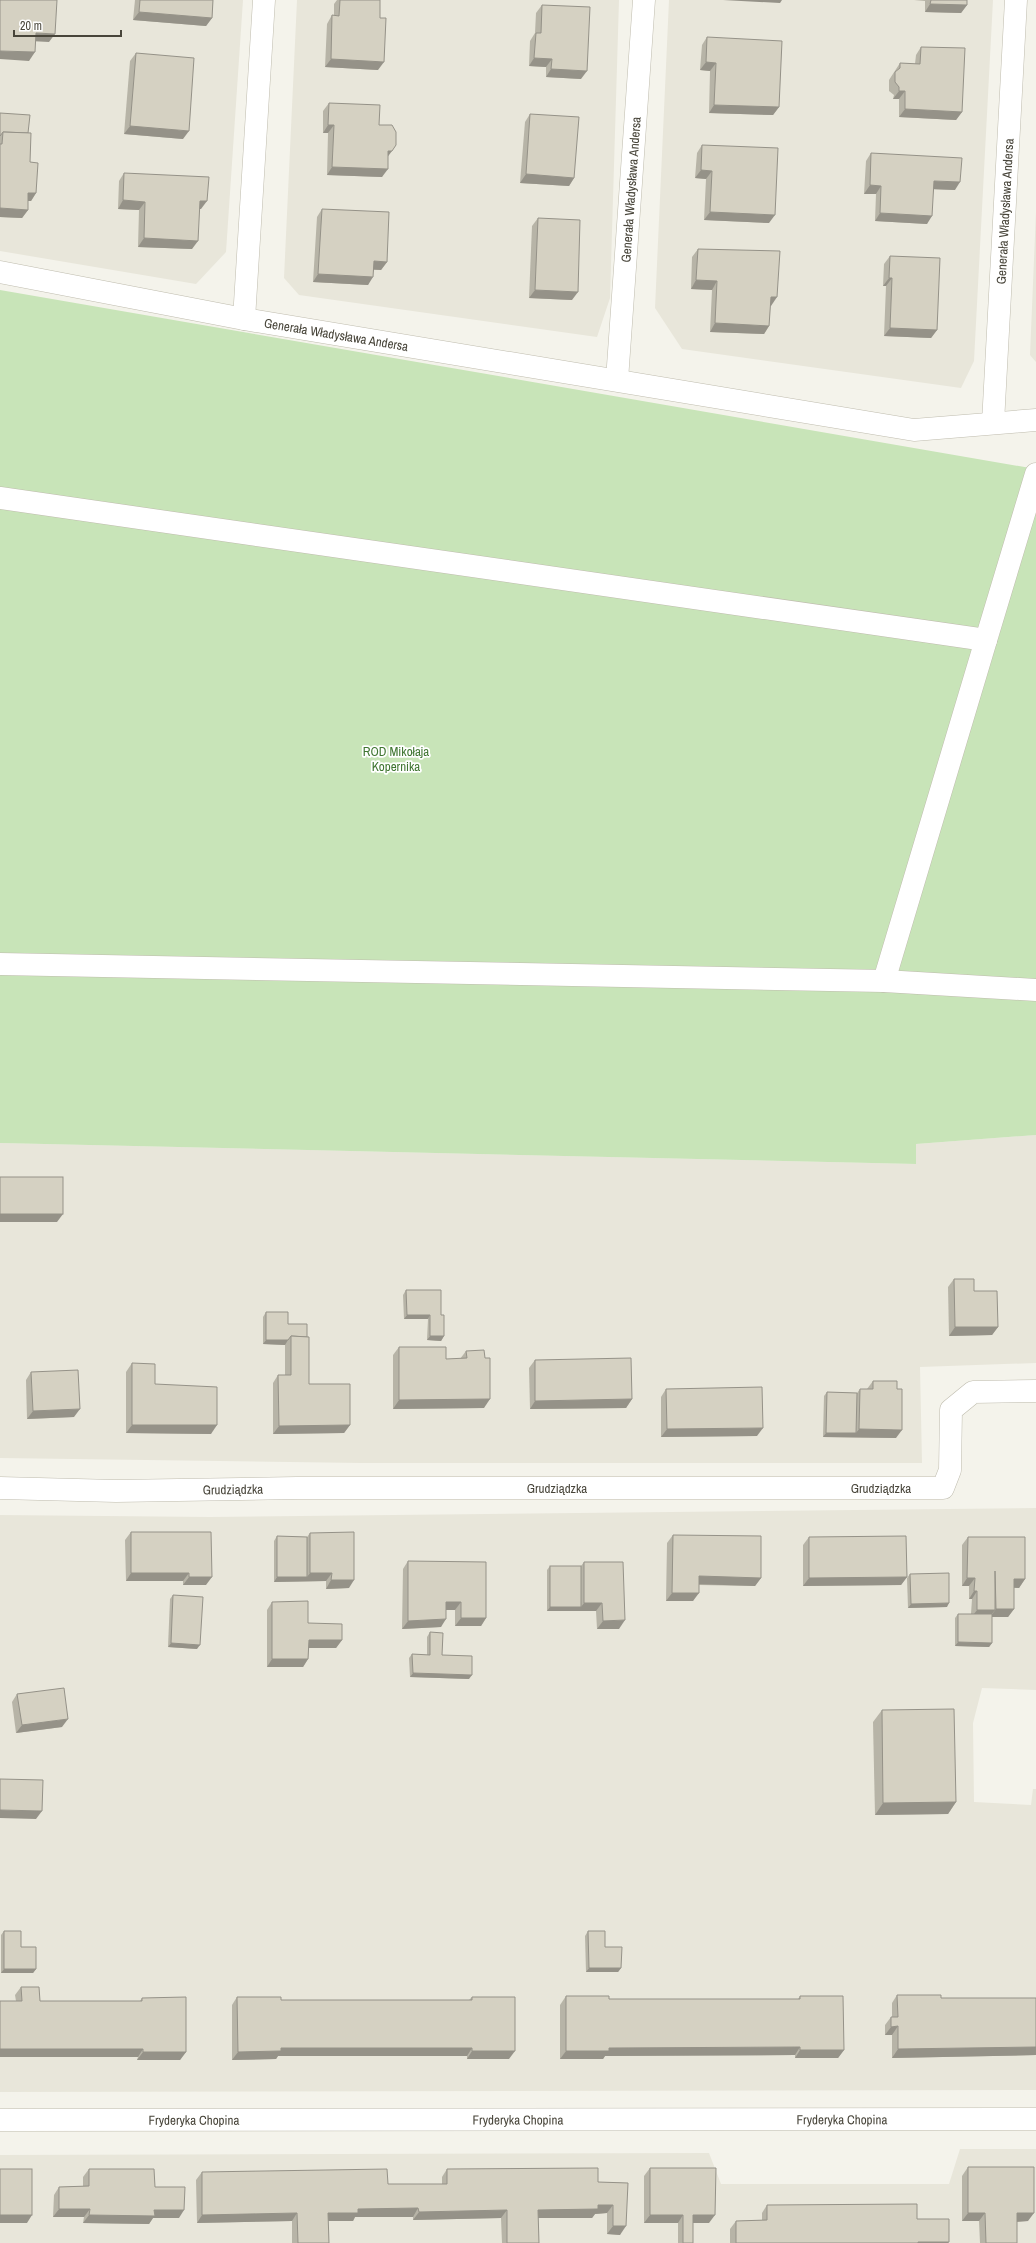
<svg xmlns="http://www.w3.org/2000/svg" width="1036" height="2243" font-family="'Archivo Narrow',sans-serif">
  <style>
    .residential { fill: #e8e6da }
    .green { fill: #c8e4b8 }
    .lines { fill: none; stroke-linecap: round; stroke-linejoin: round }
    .minor-casing { stroke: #bfbcae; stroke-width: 23 }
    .minor { stroke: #fff; stroke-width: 22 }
    .wall { fill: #b7b4a7 }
    .shaded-wall { fill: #959288 }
    .building { fill: #d5d1c2; stroke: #959288 }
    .labels { text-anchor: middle; stroke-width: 3.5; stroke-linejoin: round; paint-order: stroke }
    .street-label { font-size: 13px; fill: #48453a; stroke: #fff }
    .park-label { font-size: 13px; fill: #3f7531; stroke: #fff }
  </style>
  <rect width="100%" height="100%" fill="#f4f3eb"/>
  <g class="residential">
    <path d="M0,0h243l-17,252 -30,32 -196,-33z"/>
    <path d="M297,0h322l-9,298 -13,39 -298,-42 -15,-17z"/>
    <path d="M669,0h324l-19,361 -13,27 -279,-39 -27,-41z"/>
    <path d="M1036,212v150l-6,-7z"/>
    <path d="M1036,1135v228l-116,4 2,96h-561l-361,-5v-315l916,21v-20z"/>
    <path d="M1036,1508v182l-54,-2 -9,35 1,79 57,3 2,-16h3v301l-1036,2v-577l210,2z"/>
    <path d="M960,2149h76v94h-1036v-88l709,-2 12,31h228z"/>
  </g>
  <path class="green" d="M0,290l1036,179v666l-120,9v20l-916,-21z"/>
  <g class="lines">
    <defs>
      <g id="minor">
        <path id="s1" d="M0,272l244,47 670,111 122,-10"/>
        <path d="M244,319l20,-319"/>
        <path id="s2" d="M617,380l27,-380"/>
        <path id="s3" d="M993,423l23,-423"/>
        <path d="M0,498l986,142 -102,341"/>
        <path d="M986,640l50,-166"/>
        <path d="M0,964l884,17 152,9"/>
        <path id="s4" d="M0,1488l116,3 181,-3h646l7,-18 1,-60 22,-18 63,-1"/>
        <path id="s5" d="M0,2120l1036,-1"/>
      </g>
    </defs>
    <use href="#minor" class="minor-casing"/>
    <use href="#minor" class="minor"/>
  </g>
  <g class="wall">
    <path d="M135,0h78l-1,18 -6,8 -73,-6z"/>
    <path d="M337,0h43l-2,70 -53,-3 2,-43 5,-9h2v-11z"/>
    <path d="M914,0h53v5l-6,8 -36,-1v-11z"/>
    <path d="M542,5l39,74 -35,-2v-10l-17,-1 1,-25 5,-8 1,-20z"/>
    <path d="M707,37l72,70 -6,8 -64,-2 1,-42 -10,-1 2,-25z"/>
    <path d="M921,47l41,65 -6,8 -57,-3v-18h-6l1,-4 -5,-4v-11l11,-17 15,1 1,-9z"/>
    <path d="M136,53l47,86 -59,-5 6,-73z"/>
    <path d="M329,103l50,22 9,32 -6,20 -55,-2 1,-42h-5v-22z"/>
    <path d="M0,113l28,20 2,29 6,31 -5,8h-3v9l-6,8 -22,-1z"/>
    <path d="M530,114l44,64 -5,8 -49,-3 5,-61z"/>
    <path d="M702,145l67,78 -65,-3 2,-41 -11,-1 2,-25z"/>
    <path d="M871,153l84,37 -21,-1 -7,35 -52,-3 1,-27h-12l2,-33z"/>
    <path d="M124,173l77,36h-2l-7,40 -54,-2 1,-37 -21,-1 1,-28z"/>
    <path d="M322,209l65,53 -6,8h-7l-6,15 -55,-3 4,-65z"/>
    <path d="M538,218l34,82 -43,-2 3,-72z"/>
    <path d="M698,249l73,57h-1l-1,20 -5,8 -54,-2 2,-42 -21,-1 1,-32z"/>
    <path d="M890,256l47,74 -6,8 -47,-2 2,-50h-3l1,-22z"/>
    <path d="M954,1279l20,12 24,36 -6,8 -43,1 -1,-49z"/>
    <path d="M406,1290l35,25 3,21 -3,5 -14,-1 1,-21h-24l-1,-24z"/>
    <path d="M266,1312l22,12 19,13 2,47 41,41 -6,8 -71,1v-51l5,-8h7v-30l-22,-1v-27z"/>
    <path d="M399,1347l47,12h14l6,-8 19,7 -1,50 -91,1v-54z"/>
    <path d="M535,1360l97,39 -6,9 -96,1 -1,-41z"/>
    <path d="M132,1363l23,21 56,50 -85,-1v-61z"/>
    <path d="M31,1372l43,45 -47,2 -1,-39z"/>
    <path d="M873,1381l23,57 -73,-1 1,-41 3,-4 30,1 3,-4h7z"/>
    <path d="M666,1389l91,47 -96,1v-40z"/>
    <path d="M131,1532l75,53h-23v-4h-57l-1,-41z"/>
    <path d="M310,1533l39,55 -23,1v-8l-52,1v-41l3,-5 30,1z"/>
    <path d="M673,1535l88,43 -6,8 -56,-1 -6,16h-27l1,-58z"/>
    <path d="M809,1537l98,40 -6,8 -98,1v-41z"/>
    <path d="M968,1537l57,42 -6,9h-5v21l-6,8h-16v26l-3,4 -34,-1v-28l3,-4h13l1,-15h-3v-13h-7v-41z"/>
    <path d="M408,1561l78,57 -5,8h-26v-16h-9l-5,17 -39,2 1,-60z"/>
    <path d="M584,1562l35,67h-22l-1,-18h-49v-41l3,-4h31z"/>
    <path d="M910,1574l37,33 -39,1 -1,-30z"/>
    <path d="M173,1595l24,54 -29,-2 2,-48z"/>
    <path d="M272,1602l36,21 34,17 -6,8h-27l-1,11 -5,8h-36v-57z"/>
    <path d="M430,1632l12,23 27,24 -59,-2 -1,-19 3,-4 15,1v-18z"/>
    <path d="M17,1694l45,33 -46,6 -4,-31z"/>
    <path d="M882,1710l74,92 -8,12 -73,1 -2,-93z"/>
    <path d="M4,1931l17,16 15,22 -3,4h-32v-38z"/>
    <path d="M588,1931l17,16 16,21 -3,4h-32l-1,-36z"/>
    <path d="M21,1987l19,14h100l2,-3 44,54 -6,8h-43l1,-3 -122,-56 -1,-6z"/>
    <path d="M897,1995l44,3h95v57l-144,3v-23h-7v-10l6,-8h1v-14z"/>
    <path d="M566,1996l43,3h189l2,-3 44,54 -6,8h-43v-3l-190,1 -2,3h-43v-54z"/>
    <path d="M237,1997l44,3h188l3,-3 37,62h-42v-3h-189l-2,3 -44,1v-55z"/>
    <path d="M968,2167l60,54 -11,1v21h-37l-1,-22h-17v-45z"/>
    <path d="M650,2168l59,55h-16v20h-15v-20h-34v-47z"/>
    <path d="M89,2169l66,18 24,31h-26l-4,6 -66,-1 1,-6h-31l1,-22 5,-8 24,-1v-9z"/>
    <path d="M447,2169l151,13 30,1 -8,52 -13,-1v-21l-12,1 -3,4h-54l1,25h-37l-1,-25 -88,2v-3h-58l-2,4h-25l1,22h-37v-22l-95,2 -1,-43 6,-8 186,12h54v-7z"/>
    <path d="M767,2205l150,14 31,24h-218v-14l6,-8 26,-1v-7z"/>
  </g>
  <g class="shaded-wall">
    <path d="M723,0h59l-2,3z"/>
    <path d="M930,4l37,1 -6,8 -36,-1z"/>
    <path d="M139,12l73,6 -6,8 -73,-6z"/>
    <path d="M36,33l19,1 -6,8 -19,-1z"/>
    <path d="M0,51l35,1 -6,9 -29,-2z"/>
    <path d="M534,58l18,1 -6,8 -17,-1z"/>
    <path d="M331,59l53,3 -6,8 -53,-3z"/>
    <path d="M706,62l10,1 -6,8 -10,-1z"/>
    <path d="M551,69l36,2 -6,8 -35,-2z"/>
    <path d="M899,91h6l-6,8h-6z"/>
    <path d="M714,105l65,2 -6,8 -64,-2z"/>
    <path d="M905,109l57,3 -6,8 -57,-3z"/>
    <path d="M328,125h6l-6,8h-5z"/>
    <path d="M130,126l59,5 -6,8 -59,-5z"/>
    <path d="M388,151h4l-6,8z"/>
    <path d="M332,167l56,2 -6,8 -55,-2z"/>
    <path d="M701,170l11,1 -6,8 -11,-1z"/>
    <path d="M526,174l48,4 -5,8 -49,-3z"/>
    <path d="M934,181l26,1 -5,8 -27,-1z"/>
    <path d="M870,185l11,1 -5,8h-12z"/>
    <path d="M28,193h8l-5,8h-8z"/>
    <path d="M123,200l22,2 -6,8 -21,-1z"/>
    <path d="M200,201h7l-6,8h-7z"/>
    <path d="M0,208l28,2 -6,8 -22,-1z"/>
    <path d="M710,212l65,3 -6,8 -65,-3z"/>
    <path d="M880,213l52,3 -5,8 -52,-3z"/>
    <path d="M144,238l54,3 -6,8 -54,-2z"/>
    <path d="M374,261l13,1 -6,8 -12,-1z"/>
    <path d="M318,274l55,3 -5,8 -55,-3z"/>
    <path d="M889,278h3l-6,8h-3z"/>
    <path d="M696,280l21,1 -5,9 -21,-1z"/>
    <path d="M535,290l43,2 -6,8 -43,-2z"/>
    <path d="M771,297h6l-6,9 -6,-1z"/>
    <path d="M715,323l54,3 -5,8 -54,-2z"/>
    <path d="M890,328l47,2 -6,8 -47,-2z"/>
    <path d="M0,1214h63l-6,8h-57z"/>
    <path d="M407,1315h23l-2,4h-24z"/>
    <path d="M955,1327h43l-6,8 -43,1z"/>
    <path d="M430,1336h14l-3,5 -14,-1z"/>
    <path d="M266,1340h22l-3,5 -22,-1z"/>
    <path d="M490,1399l-6,9 -91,1 6,-9z"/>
    <path d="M632,1399l-6,9 -96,1 5,-8z"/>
    <path d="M80,1409l-6,8 -47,2 6,-8z"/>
    <path d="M132,1425h85l-6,9 -85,-1z"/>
    <path d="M350,1425l-6,8 -71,1 6,-8z"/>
    <path d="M763,1428l-6,8 -96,1 6,-8z"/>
    <path d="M859,1429l43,1 -6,8 -73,-1 3,-4h30z"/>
    <path d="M131,1573h58l-6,8h-57z"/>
    <path d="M310,1573h22l-6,8 -52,1 3,-5h30z"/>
    <path d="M699,1576l62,2 -6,8 -62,-2z"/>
    <path d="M189,1577h23l-6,8h-23z"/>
    <path d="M907,1577l-6,8 -98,1 6,-8z"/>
    <path d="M967,1578h8l-6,8h-7z"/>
    <path d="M1014,1579h11l-6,9 -11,-1z"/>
    <path d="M331,1580h23l-5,8 -23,1z"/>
    <path d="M974,1591h3l-5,8h-3z"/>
    <path d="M672,1593h27l-6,8h-27z"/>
    <path d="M446,1602h15l-6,8h-14z"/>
    <path d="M584,1603h18l-6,8h-49l3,-4h31z"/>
    <path d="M949,1603l-2,4 -39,1 3,-4z"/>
    <path d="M996,1609h18l-6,8h-18z"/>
    <path d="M977,1610h18l-6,8h-18z"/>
    <path d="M461,1618h25l-5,8h-26z"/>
    <path d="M446,1619l-5,8 -39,2 6,-8z"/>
    <path d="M625,1620l-6,9h-22l6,-8z"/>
    <path d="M309,1640h33l-6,8h-33z"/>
    <path d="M958,1642l34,1 -3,4 -34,-1z"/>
    <path d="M171,1643l29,2 -3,4 -29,-2z"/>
    <path d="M272,1659h36l-5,8h-36z"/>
    <path d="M413,1673l59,2 -3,4 -59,-2z"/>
    <path d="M68,1719l-6,8 -46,6 6,-8z"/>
    <path d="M956,1802l-8,12 -73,1 8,-12z"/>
    <path d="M0,1810l42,1 -6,8 -36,-1z"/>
    <path d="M589,1968h32l-3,4h-32z"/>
    <path d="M4,1969h32l-3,4h-32z"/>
    <path d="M898,2026l-6,9h-7l6,-8z"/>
    <path d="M800,2047l-5,8 -190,1 -2,3h-43l6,-8 43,-3z"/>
    <path d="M1036,2047v8l-144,3 6,-9z"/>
    <path d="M281,2048h191l-5,8h-189l-2,3 -44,1 6,-8z"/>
    <path d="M0,2049h143l-5,8h-138z"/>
    <path d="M800,2050h44l-6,8h-43z"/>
    <path d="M472,2051h43l-6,8h-42z"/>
    <path d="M143,2052h43l-6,8h-43z"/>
    <path d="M598,2205h15l-6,8 -12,1 -3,4h-59l5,-8z"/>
    <path d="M418,2208l-5,9h-58l-2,4h-30l5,-8 30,-4z"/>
    <path d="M59,2209h31l-6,8h-31z"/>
    <path d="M154,2210h30l-5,8h-26l-4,6 -66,-1 6,-8z"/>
    <path d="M507,2210l-6,8 -88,2 6,-8z"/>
    <path d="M297,2213l-5,8 -95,2 5,-8z"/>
    <path d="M968,2213h17l-6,8h-17z"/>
    <path d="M1017,2213h17l-6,8 -17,1z"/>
    <path d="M0,2215h32l-5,8h-27z"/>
    <path d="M650,2215h33l-5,8h-34z"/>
    <path d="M693,2215h22l-6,8h-22z"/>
    <path d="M613,2226h13l-6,9 -13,-1z"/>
    <path d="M918,2242h31l-1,1h-30z"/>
  </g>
  <g class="building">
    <path d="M0,0h57l-2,34 -19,-1 -1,19 -35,-1z"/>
    <path d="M140,0h73l-1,18 -73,-6z"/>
    <path d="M340,0h40v18h6l-2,44 -53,-3 1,-44 7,1z"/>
    <path d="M931,0h36v5l-37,-1z"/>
    <path d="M542,5l48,2 -3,64 -36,-2 1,-10 -18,-1 2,-25h5z"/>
    <path d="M707,37l75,4 -3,66 -65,-2 2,-42 -10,-1z"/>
    <path d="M921,47l44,1 -3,64 -57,-3v-18h-6v-4l-4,-5v-10l5,-4v-5l20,1z"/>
    <path d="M136,53l58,5 -5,73 -59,-5z"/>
    <path d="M329,103l51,2 -1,20h13l4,7v13l-4,6h-4v18l-56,-2 2,-42h-6z"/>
    <path d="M0,113l30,2 -2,18 -25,-1 -3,4z"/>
    <path d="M530,114l49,3 -5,61 -48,-4z"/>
    <path d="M3,132l28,1 -1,29 8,1 -2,30h-8v17l-28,-2v-64h2z"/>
    <path d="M702,145l76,3 -3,67 -65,-3 2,-41 -11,-1z"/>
    <path d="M871,153l91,5 -2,24 -26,-1 -2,35 -52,-3 1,-27 -11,-1z"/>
    <path d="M124,173l85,4 -2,24h-7l-2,40 -54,-3 1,-36 -22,-2z"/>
    <path d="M322,209l67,3 -2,50 -13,-1 -1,16 -55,-3z"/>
    <path d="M538,218l42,2 -2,72 -43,-2z"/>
    <path d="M698,249l82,2 -3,46h-6l-2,29 -54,-3 2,-42 -21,-1z"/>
    <path d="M890,256l50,2 -3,72 -47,-2 2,-50h-3z"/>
    <rect x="0" y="1177" width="63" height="37"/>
    <path d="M954,1279h20v12h23l1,36h-43z"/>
    <path d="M406,1290h35v25h3v21h-14v-21h-23z"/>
    <path d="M266,1312h22v12h19v13l-16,-1 -3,4h-22z"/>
    <path d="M291,1336l18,1v47h41v41l-71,1 -1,-51h13z"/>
    <path d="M399,1347h47v12l21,-1 -1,-7 18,-1 1,8h5v41l-91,1z"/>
    <path d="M631,1358l1,41 -97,2v-41z"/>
    <path d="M132,1363l23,1v20l62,3v38h-85z"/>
    <path d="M78,1370l2,39 -47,2 -2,-39z"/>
    <path d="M873,1381h24v8h5v41l-43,-1 1,-40h13z"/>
    <path d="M762,1387l1,41 -96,1 -1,-40z"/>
    <path d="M827,1392l30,1 -1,40h-30z"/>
    <path d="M131,1532h80l1,45h-23v-4h-58z"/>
    <path d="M354,1532v48h-23l1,-7h-22v-40z"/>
    <path d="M673,1535l88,1v42l-62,-2v17h-27z"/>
    <path d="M277,1536l30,1v40h-30z"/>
    <path d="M906,1536l1,41 -98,1v-41z"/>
    <path d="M968,1537h57v42h-11v30h-18l-1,-38v39h-18v-19h-3l1,-13h-8z"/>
    <path d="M408,1561l78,1v56h-25v-16h-15v17l-38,2z"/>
    <path d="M584,1562h39l2,58 -22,1 -1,-18h-18z"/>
    <rect x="550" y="1566" width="31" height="41"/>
    <path d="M949,1573v30l-38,1 -1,-30z"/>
    <path d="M173,1595l30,2 -3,48 -29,-2z"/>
    <path d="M308,1601v22l34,1v16h-33l-1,19h-36v-57z"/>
    <path d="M958,1614h34v29l-34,-1z"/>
    <path d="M430,1632l13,1 -1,22 30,1v19l-59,-2 -1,-19 18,1z"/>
    <path d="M64,1688l4,31 -46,6 -5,-31z"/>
    <path d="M954,1709l2,93 -73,1 -1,-93z"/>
    <path d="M0,1779l43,1 -1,31 -42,-1z"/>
    <path d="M4,1931h17v16h15v22h-32z"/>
    <path d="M588,1931h17v16h17l-1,21h-32z"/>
    <path d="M21,1987h18l1,14h102v-3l44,-1v55h-43v-3h-143v-48h22z"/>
    <path d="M897,1995h44v3h95v49l-138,2v-23l-7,1v-10h7z"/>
    <path d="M566,1996h43v3h191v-3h43l1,54h-44v-3l-191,1v3h-43z"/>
    <path d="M237,1997h44v3h191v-3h43v54h-43v-3h-191v3l-43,1z"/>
    <path d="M968,2167h66v46h-17v30h-31l-1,-30h-17z"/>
    <path d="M598,2168v14l30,1 -2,43h-13v-21h-15v4l-60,1 1,33h-32v-33l-88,2 -1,-4 -60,1v4h-30l1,30h-31l-1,-30 -95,2v-43l185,-3 1,15h59v-15z"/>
    <path d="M650,2168h66l-1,47h-22v28h-10v-28h-33z"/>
    <rect x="0" y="2169" width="32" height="46"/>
    <path d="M89,2169h65l1,18h30l-1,23h-30l1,6 -66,-1 1,-6h-31v-22l30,-1z"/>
    <path d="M917,2204v15h32v23h-31v1h-182v-22l31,-1v-15z"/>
  </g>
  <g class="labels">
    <g class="street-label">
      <text dy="5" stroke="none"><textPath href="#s2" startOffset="191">Generała Władysława Andersa</textPath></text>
      <text dy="5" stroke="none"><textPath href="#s3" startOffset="212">Generała Władysława Andersa</textPath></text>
      <text dy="5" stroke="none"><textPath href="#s1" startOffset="342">Generała Władysława Andersa</textPath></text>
      <text dy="5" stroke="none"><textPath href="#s4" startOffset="557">Grudziądzka</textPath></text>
      <text dy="5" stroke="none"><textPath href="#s4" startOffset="881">Grudziądzka</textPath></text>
      <text dy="5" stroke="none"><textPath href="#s4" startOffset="233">Grudziądzka</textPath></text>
      <text dy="5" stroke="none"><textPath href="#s5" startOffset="194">Fryderyka Chopina</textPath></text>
      <text dy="5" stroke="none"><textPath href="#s5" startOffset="518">Fryderyka Chopina</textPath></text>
      <text dy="5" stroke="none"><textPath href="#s5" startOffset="842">Fryderyka Chopina</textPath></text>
    </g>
    <g class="park-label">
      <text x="396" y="756">ROD Mikołaja<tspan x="396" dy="15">Kopernika</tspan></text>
    </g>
  </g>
  <path d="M14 30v6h107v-6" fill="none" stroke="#48453a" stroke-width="2"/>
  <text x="20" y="30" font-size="12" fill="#48453a" stroke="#ffffff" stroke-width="3" paint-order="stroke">20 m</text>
</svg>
